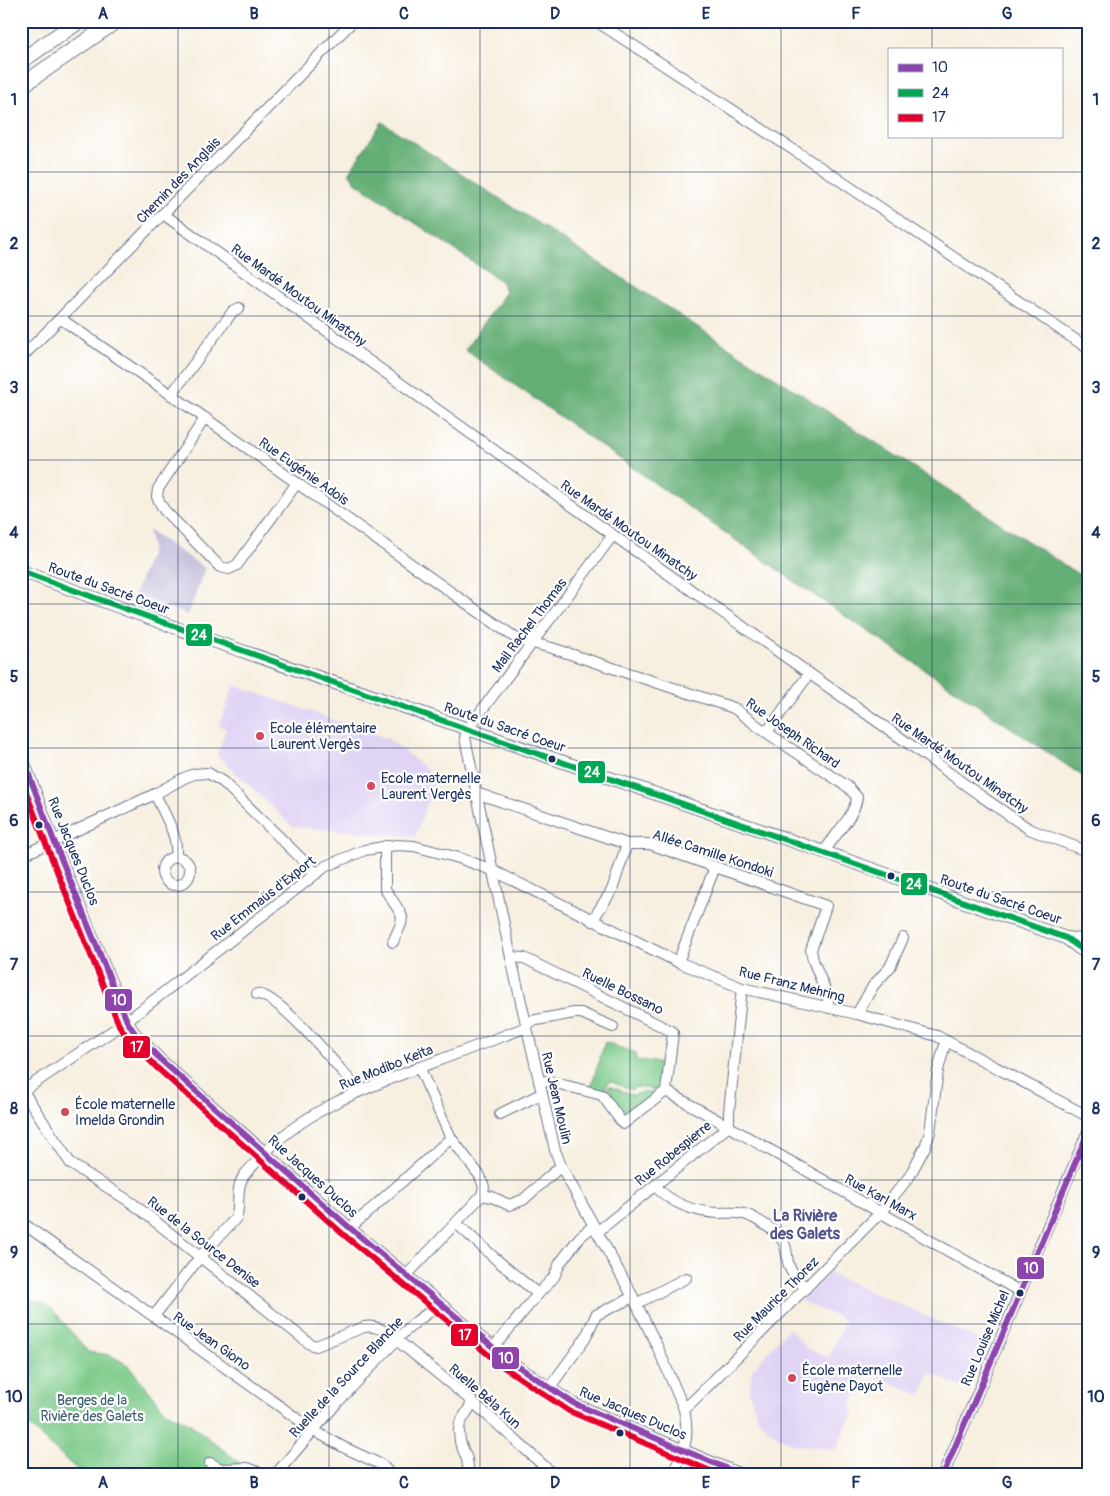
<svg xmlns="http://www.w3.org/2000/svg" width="1110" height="1496" font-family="Pangolin,sans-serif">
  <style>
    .built { fill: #e0d4f4 }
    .industrial { fill: #c4c0db }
    .green { fill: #7bca89; stroke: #4b7c74 }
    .forest { fill: #64ae75; stroke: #406e6a }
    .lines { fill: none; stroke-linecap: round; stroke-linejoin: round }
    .minor-casing { stroke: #68728b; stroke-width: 12 }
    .major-casing { stroke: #68728b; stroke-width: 14 }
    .highway-casing { stroke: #68728b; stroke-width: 17 }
    .minor { stroke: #fff; stroke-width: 10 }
    .major { stroke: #fff; stroke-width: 12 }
    .highway { stroke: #fff; stroke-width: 15 }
    .bus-1-casing { stroke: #fff; stroke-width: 10 }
    .bus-2-casing { stroke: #fff; stroke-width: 10 }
    .bus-3-casing { stroke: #fff; stroke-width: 10 }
    .bus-1 { stroke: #8e44ad; stroke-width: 6 }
    .bus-2 { stroke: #00a651; stroke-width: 6 }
    .bus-3 { stroke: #e4002b; stroke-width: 6 }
    .grid { fill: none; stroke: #1b2f5e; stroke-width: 1; stroke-opacity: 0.55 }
    .poi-dot { fill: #d1495b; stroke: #fff; stroke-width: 2 }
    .bus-dot { fill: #1b2f5e; stroke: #fff; stroke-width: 2 }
    .labels { text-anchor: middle; stroke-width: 4.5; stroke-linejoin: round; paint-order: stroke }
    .street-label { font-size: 14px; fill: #1b2f5e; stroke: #fff }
    .poi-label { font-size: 14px; fill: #1b2f5e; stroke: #fff; text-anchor: start }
    .park-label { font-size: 14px; fill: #385e6b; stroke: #fff }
    .quarter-label { font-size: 16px; font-weight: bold; fill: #515389; stroke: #fff }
    .line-badge { stroke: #fff; stroke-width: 2 }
    .badge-label { font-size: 14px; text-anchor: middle; font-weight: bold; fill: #fff }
    .neatline { fill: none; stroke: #1b2f5e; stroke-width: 2 }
    .grid-label { font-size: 16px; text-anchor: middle; font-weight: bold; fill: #1b2f5e }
  </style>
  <rect width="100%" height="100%" fill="#fff"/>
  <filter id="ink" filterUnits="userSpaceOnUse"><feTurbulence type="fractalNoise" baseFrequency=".02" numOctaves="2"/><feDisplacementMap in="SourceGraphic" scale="10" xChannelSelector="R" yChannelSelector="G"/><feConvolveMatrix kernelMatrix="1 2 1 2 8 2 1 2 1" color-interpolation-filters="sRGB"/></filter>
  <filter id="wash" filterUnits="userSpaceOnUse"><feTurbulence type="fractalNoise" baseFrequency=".0096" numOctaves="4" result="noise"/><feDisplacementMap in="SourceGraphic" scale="20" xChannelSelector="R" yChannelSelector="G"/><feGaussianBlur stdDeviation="1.12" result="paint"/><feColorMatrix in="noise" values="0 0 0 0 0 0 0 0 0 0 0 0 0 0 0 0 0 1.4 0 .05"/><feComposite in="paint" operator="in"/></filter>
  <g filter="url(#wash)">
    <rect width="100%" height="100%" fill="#f7efdf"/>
    <g class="built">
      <path d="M234,685l155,54 47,38 -21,60 -122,-10 -76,-72 9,-26 -7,-4z"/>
      <path d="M829,1273l158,70 -19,47 -38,-17 -9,22 -57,-23 -13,33 4,3 -19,42 -43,-6 -21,-11 -14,-15 -9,-26 3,-22 37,-42 17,20 23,9 16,-37 -45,-19z"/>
    </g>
    <path class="industrial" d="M148,530l57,38 -17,47 -54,-20 18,-46z"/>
    <g class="green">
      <path d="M605,1042l31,11v7l28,3 -4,27 -24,-3 -4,3 -23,-9 -5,10 -13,-4z"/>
      <path d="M609,1086l24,9c9,-5 19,-3 29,-1l-28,20 -15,2 -14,-20z"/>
      <path d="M21,1299l21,3 12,9 34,41 22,3 18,10 38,47 23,11 50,39 1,13h-155l-4,-2 -60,-54z"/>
    </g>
    <path class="forest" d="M382,122l707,459v197l-5,-1 -276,-186 -343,-241 40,-57 -3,-11 -147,-100 -6,-10z"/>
  </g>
  <g filter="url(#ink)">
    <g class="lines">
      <defs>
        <g id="minor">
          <path d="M596,21l233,152 260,176"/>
          <path d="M163,214l450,321 292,206 76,55 48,33 60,23"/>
          <path d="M61,319l144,99 312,221 35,9 182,60 26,20 88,59 9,10c-2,19 -23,38 -33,55"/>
          <path d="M21,358l332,-337"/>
          <path d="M171,395l62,-84 6,-3"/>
          <path d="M205,418l-47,71 -1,8 7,13 56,57 9,2 8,-4 60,-82"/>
          <path d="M613,535l-146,195 -2,8 48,229 42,183 6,16 72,131 24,49 27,63c6,30 1,40 -12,66"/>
          <path d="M767,732l42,-58"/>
          <path d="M21,753l33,88 73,180 7,11 28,29 188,167 157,131 66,44 170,72"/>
          <path d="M476,793l151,51h23l176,62 -15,44 2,10 14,35 2,13"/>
          <path d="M155,794c7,16 26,46 20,62"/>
          <path d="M385,846v43l15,23 2,5 -1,7 -8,18"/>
          <path d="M21,856l134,-62 29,-16 10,-4 14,-1 15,9 93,91"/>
          <circle cx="176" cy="871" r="14"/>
          <path d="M592,921l20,-31 15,-46"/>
          <path d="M511,957l13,1 149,74 -7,59 -43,33 -21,-29 -54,-14 -9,1"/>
          <path d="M678,962l37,-95"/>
          <path d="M257,994c23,1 80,72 97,91l4,7"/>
          <path d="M857,1014l16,-28 17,-19 13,-29"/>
          <path d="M526,1022l48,-9h7l32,14"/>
          <path d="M419,1067l32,71 29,38 4,11 -2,8"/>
          <path d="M21,1088l50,76 61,39 178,141 6,2 48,-19c12,-2 19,3 29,10l80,65 81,73"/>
          <path d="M666,1091l353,200"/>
          <path d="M21,1092l106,-71 199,-155 39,-16 31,-5 18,1 45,12 33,12 186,92 64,26 115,26 80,22 152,81"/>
          <path d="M500,1114l41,-20"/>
          <path d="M655,1186c16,17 39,26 63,27 11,0 23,-2 34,4 9,5 22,12 28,20 8,8 6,20 9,29 3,9 10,15 17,22"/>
          <path d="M482,1195l10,2 17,8 14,-5 38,-34"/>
          <path d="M21,1222l292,208 30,17 39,18 9,10"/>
          <path d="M456,1223l42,38 40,33"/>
          <path d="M350,1228l101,-90"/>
          <path d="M597,1232l132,-106v-14l13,-124"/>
          <path d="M406,1276l76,-81"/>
          <path d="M636,1304l50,-26"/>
          <path d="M154,1316l46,-59 36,-39c5,-14 -1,-28 7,-41 4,-6 10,-11 15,-17 43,-49 107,-72 166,-94 34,-13 69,-26 103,-39"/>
          <path d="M493,1348l45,-54 16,-17 6,-14 20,-26 13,-11"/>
          <path d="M550,1387l35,-48 11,-24 37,-18"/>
          <path d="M684,1409l11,-10 185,-186 29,-36 16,-30 5,-15 8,-62 8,-29"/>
          <path d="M210,1463l11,6 27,-1 17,7"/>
          <path d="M275,1475l61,-71 66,-70 16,-14 23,-16"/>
          <path d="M469,1475l-2,-16 -7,-17 -1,-11 1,-8 13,-21"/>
          <path d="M943,1475l146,-346"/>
        </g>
        <g id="major">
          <path d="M21,571l172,63 631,218 242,86 23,3"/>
          <path d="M1066,938l13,10 10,6"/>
        </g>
        <g id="highway">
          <path d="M21,61l58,-40"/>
          <path d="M21,86l95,-65"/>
        </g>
      </defs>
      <use href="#minor" class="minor-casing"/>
      <use href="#major" class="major-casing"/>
      <use href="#highway" class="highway-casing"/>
      <use href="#minor" class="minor"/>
      <use href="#major" class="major"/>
      <use href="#highway" class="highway"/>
      <defs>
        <g id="bus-1">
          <path d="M21,754l33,87 73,180 7,11 28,29 188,167 157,131 66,44 169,72"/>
          <path d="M943,1475l146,-345"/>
        </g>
        <path id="bus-2" d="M21,571c347,127 697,243 1045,367l23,16"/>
        <path id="bus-3" d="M21,779l25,65 73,181 8,12 29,30 188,168 158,131 67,45 151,64"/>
      </defs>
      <use href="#bus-1" class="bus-1-casing"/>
      <use href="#bus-2" class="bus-2-casing"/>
      <use href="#bus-3" class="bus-3-casing"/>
      <use href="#bus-1" class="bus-1"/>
      <use href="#bus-2" class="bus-2"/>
      <use href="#bus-3" class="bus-3"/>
    </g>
  </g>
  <path class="grid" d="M178,21v1454M329,21v1454M480,21v1454M630,21v1454M781,21v1454M932,21v28M932,136v1339M21,172h1068M21,316h1068M21,460h1068M21,604h1068M21,748h1068M21,892h1068M21,1036h1068M21,1180h1068M21,1324h1068"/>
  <g class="poi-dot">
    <circle cx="260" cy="736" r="5"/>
    <circle cx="371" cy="786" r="5"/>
    <circle cx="65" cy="1112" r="5"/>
    <circle cx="792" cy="1378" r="5"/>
  </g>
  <g class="bus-dot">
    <circle cx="552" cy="759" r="4.5"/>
    <circle cx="39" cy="825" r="4.5"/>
    <circle cx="891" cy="876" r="4.5"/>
    <circle cx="302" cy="1197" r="4.5"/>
    <circle cx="1020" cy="1293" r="4.5"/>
    <circle cx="620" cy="1433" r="4.5"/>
  </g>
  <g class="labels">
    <g class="street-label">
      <text transform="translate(178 180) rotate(-46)" y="5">Chemin des Anglais</text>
      <text transform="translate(299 295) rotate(36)" y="5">Rue Mardé Moutou Minatchy</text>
      <text transform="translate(304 471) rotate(35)" y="5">Rue Eugénie Adois</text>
      <text transform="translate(629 530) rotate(35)" y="5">Rue Mardé Moutou Minatchy</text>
      <text transform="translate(109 588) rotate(20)" y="5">Route du Sacré Coeur</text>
      <text transform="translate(529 625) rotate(-53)" y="5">Mail Rachel Thomas</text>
      <text transform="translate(505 727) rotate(19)" y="5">Route du Sacré Coeur</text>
      <text transform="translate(793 733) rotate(35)" y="5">Rue Joseph Richard</text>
      <text transform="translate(960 763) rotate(35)" y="5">Rue Mardé Moutou Minatchy</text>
      <text transform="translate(74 851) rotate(68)" y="5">Rue Jacques Duclos</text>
      <text transform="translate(713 853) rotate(18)" y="5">Allée Camille Kondoki</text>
      <text transform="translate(263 898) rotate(-38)" y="5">Rue Emmaüs d'Export</text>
      <text transform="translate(1001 899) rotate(19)" y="5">Route du Sacré Coeur</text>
      <text transform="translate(792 984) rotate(14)" y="5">Rue Franz Mehring</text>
      <text transform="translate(623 991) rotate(26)" y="5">Ruelle Bossano</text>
      <text transform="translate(386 1067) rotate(-22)" y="5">Rue Modibo Keita</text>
      <text transform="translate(557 1098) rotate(77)" y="5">Rue Jean Moulin</text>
      <text transform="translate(673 1153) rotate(-39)" y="5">Rue Robespierre</text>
      <text transform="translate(313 1176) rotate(42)" y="5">Rue Jacques Duclos</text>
      <text transform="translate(881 1197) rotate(29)" y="5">Rue Karl Marx</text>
      <text transform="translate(204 1242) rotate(38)" y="5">Rue de la Source Denise</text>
      <text transform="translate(776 1299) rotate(-45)" y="5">Rue Maurice Thorez</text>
      <text transform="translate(985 1338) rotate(-67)" y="5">Rue Louise Michel</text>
      <text transform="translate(212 1341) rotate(35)" y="5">Rue Jean Giono</text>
      <text transform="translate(346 1377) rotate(-47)" y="5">Ruelle de la Source Blanche</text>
      <text transform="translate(485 1396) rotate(41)" y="5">Ruelle Béla Kun</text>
      <text transform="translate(633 1413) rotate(23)" y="5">Rue Jacques Duclos</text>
    </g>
    <g class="poi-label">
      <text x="270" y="733">Ecole élémentaire<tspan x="270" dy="16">Laurent Vergès</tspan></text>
      <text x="381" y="783">Ecole maternelle<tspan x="381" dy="16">Laurent Vergès</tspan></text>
      <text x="75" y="1109">École maternelle<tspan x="75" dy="16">Imelda Grondin</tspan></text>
      <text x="802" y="1375">École maternelle<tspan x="802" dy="16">Eugène Dayot</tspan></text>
    </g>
    <g class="park-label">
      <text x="92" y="1405">Berges de la<tspan x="92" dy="16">Rivière des Galets</tspan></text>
    </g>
    <g class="quarter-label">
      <text x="805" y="1221">La Rivière<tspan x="805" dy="18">des Galets</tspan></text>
    </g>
  </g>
  <g class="line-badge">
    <rect x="185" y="623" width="28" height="24" rx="5" fill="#00a651"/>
    <rect x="577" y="760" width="29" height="24" rx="5" fill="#00a651"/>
    <rect x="900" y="872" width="28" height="24" rx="5" fill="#00a651"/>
    <rect x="104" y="988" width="29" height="24" rx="5" fill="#8e44ad"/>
    <rect x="122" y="1035" width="29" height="24" rx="5" fill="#e4002b"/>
    <rect x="1016" y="1256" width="29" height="24" rx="5" fill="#8e44ad"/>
    <rect x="450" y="1323" width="29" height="24" rx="5" fill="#e4002b"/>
    <rect x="491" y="1346" width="29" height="24" rx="5" fill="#8e44ad"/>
  </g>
  <g class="badge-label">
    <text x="199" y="640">24</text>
    <text x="592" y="777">24</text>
    <text x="914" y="889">24</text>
    <text x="119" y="1005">10</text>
    <text x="137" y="1052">17</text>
    <text x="1031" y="1273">10</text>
    <text x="465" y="1340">17</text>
    <text x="506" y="1363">10</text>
  </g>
  <rect width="1110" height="1496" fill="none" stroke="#fff" stroke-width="55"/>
  <rect x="888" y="48" width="175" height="90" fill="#ffffff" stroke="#a4acbf"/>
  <rect x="898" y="64" width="25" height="8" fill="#8e44ad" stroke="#a4acbf"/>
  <text x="932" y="72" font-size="15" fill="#1b2f5e">10</text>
  <rect x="898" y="89" width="25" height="8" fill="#00a651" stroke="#a4acbf"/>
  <text x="932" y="98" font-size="15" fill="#1b2f5e">24</text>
  <rect x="898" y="114" width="25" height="8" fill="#e4002b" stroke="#a4acbf"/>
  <text x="932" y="122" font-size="15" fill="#1b2f5e">17</text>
  <rect x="28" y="28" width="1054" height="1440" class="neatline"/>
  <g class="grid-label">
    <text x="103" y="19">A</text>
    <text x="254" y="19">B</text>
    <text x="404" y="19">C</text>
    <text x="555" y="19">D</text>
    <text x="706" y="19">E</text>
    <text x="856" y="19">F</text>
    <text x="1007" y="19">G</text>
    <text x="14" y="105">1</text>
    <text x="1096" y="105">1</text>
    <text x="14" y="249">2</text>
    <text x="1096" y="249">2</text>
    <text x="14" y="393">3</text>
    <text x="1096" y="393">3</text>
    <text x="14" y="538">4</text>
    <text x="1096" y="538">4</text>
    <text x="14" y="682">5</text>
    <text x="1096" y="682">5</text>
    <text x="14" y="826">6</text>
    <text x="1096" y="826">6</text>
    <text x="14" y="970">7</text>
    <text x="1096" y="970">7</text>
    <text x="14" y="1114">8</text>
    <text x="1096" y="1114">8</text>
    <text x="14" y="1258">9</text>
    <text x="1096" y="1258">9</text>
    <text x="14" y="1402">10</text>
    <text x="1096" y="1402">10</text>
    <text x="103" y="1488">A</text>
    <text x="254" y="1488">B</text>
    <text x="404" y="1488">C</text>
    <text x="555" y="1488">D</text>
    <text x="706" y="1488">E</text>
    <text x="856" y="1488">F</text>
    <text x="1007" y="1488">G</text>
  </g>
</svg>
